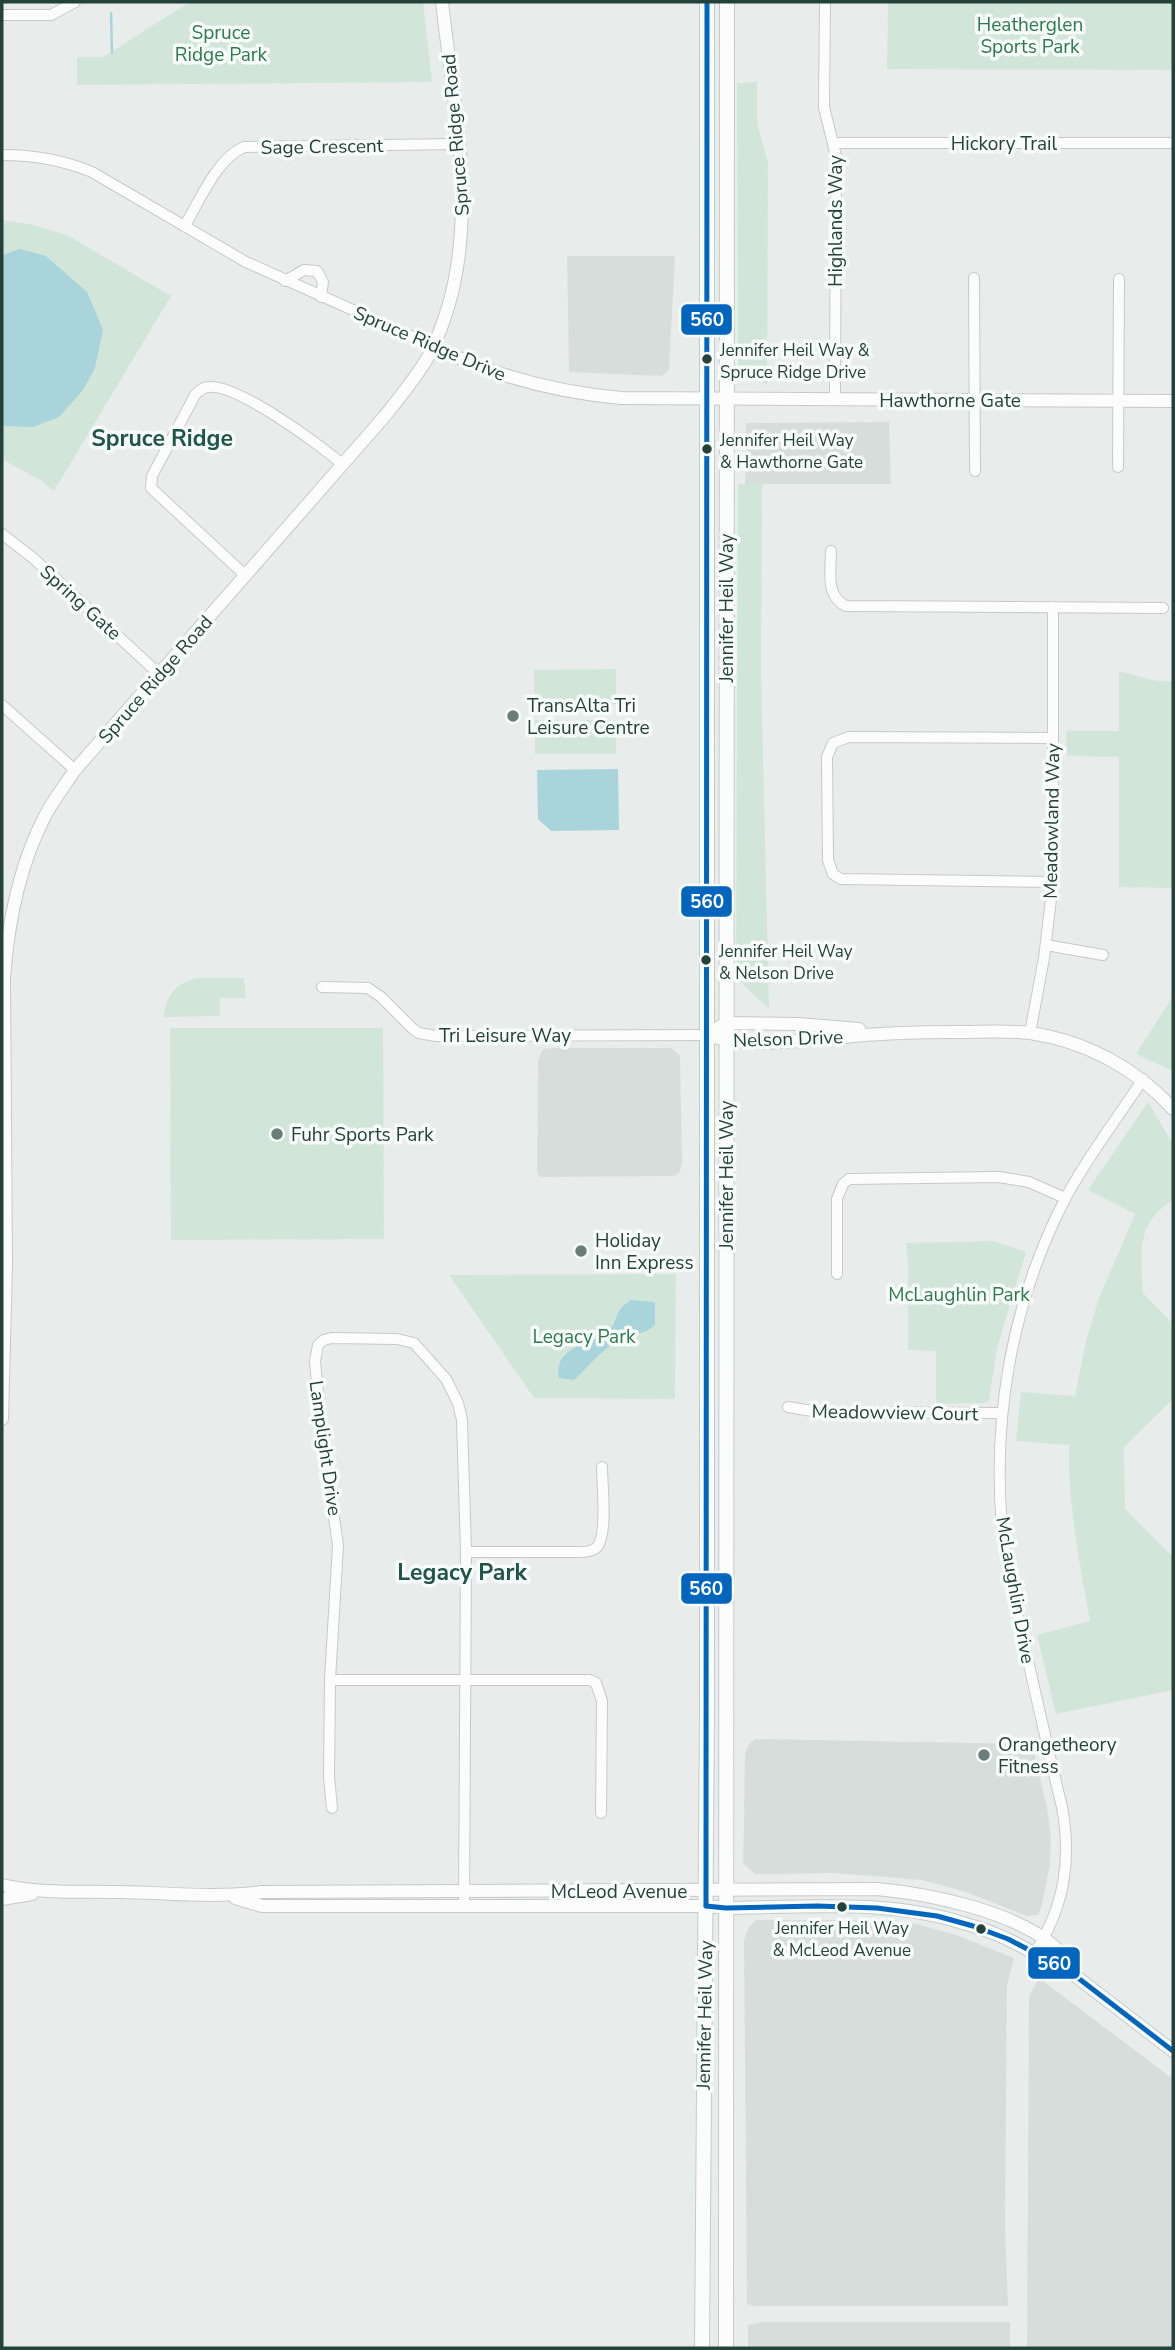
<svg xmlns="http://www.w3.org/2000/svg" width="1175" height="2350" font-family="'Nunito Sans',sans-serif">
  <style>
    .built { fill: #d6dedb }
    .green { fill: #d1e6d8 }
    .water { fill: #a9d4db }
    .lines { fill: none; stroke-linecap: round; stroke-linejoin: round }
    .stream { stroke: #a9d4db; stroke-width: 2.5 }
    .minor-casing { stroke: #c5cac8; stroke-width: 12 }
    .tertiary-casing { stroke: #c5cac8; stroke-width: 14 }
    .secondary-casing { stroke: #c3cbc8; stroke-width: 16 }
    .minor { stroke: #fcfcfc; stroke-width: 10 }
    .tertiary { stroke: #fcfcfc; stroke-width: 12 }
    .secondary { stroke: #fcfcfc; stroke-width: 14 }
    .bus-1-casing { stroke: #f7fbf9; stroke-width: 10 }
    .bus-1 { stroke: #0065bd; stroke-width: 5 }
    .bus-dot { fill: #24423a; stroke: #f7fbf9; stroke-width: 2.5 }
    .poi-dot { fill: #697e78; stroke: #f7fbf9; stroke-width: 2.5 }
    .labels { text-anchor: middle; stroke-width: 7; stroke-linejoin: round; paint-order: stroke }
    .bus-label { font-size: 17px; fill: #24423a; stroke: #f7fbf9; text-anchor: start }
    .park-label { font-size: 19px; fill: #2d7a4b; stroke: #f7fbf9 }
    .street-label { font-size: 19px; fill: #24423a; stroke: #f7fbf9 }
    .poi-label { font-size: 19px; fill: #24423a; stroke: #f7fbf9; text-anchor: start }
    .quarter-label { font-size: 23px; font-weight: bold; fill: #1f5548; stroke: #f7fbf9 }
    .line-badge { stroke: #f7fbf9; stroke-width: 2.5 }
    .badge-label { font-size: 19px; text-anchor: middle; font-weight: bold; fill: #fff }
  </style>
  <rect width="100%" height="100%" fill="#e8edeb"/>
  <g class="built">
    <path d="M567,256h108l-6,113 -7,7 -93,-4z"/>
    <path d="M889,422l2,62h-146l1,-61z"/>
    <path d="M552,1048h119l9,8 2,107 -2,9 -6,4 -135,1 -2,-5 1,-112 5,-11z"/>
    <path d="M756,1739l276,5 15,64 4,29 -1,27 -8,41 -4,10 -11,1 -64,-25 -41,-11 -87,-7 -80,1 -12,-11 1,-39 1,-70 4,-10z"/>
    <path d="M756,1920h121l39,4 40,11 58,23 -7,28 -2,240 3,80h-253l-8,-2 -3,-364 5,-13z"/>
    <path d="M1039,1978l134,101v269h-146l2,-352z"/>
    <path d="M763,2322h247v26h-262v-23z"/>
  </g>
  <g class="green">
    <path d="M190,2h233l9,80 -355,3v-28h26z"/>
    <path d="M888,2h285v68l-286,-1z"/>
    <path d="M757,82v41l11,40 -1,222 -29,-20 -1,-282z"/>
    <path d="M2,220l27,4 38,11 104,61 -117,195 -12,-10 -40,-22z"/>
    <path d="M738,484h24l-1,188 8,337 -33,-31z"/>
    <path d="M616,669v35h-81l-1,-34z"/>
    <path d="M1119,671l37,10h17v207l-54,-1v-130l-52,-1 -1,-25h53z"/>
    <rect x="535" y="720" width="81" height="34"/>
    <path d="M197,978h47l2,20h-26v18l-56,1c2,-21 11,-34 33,-39z"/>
    <path d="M1173,996v75l-37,-17z"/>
    <path d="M170,1028h213l1,211 -213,1z"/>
    <path d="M1148,1102l25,42v56c-38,23 -32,54 -30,93l30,31v75l-49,48 1,62 48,48v133l-117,24 -19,-79 53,-14c-11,-59 -22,-116 -21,-176l-53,-4 5,-49 54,4 11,-55 13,-43 36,-84 -47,-24z"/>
    <path d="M993,1241l33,11 -29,96 -8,53 -5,2 -48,1v-53l-28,-1v-87l-2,-20z"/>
    <path d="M676,1274l-1,125 -141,-1 -85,-123z"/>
  </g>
  <g class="water">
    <path d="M20,249l26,7 41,36 16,38 -8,38 -12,22 -24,27 -26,10 -31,-1v-171z"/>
    <path d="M618,769l1,61 -68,1 -13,-12 -1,-49z"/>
    <path d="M631,1300l24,2v23c-12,11 -26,9 -40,17 -15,10 -28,26 -41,38l-15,-2c-6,-32 32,-33 50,-48 6,-5 6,-12 10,-19 3,-5 8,-8 12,-11z"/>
  </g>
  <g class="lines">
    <path class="stream" d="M111,13l1,40"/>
    <defs>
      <g id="minor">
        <path d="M825,2l-1,105 12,49 -1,243"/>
        <path d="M2,15h49l24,-13"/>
        <path d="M834,143h339"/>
        <path d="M2,155c32,0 61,5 90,17l154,90 187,84"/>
        <path d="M185,225c15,-24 32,-67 59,-78l214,-3"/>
        <path d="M974,278l1,193"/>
        <path d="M285,281l19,-11 13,1 6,11 -2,15"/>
        <path d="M1118,467l1,-188"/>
        <path d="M2,534l31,24 125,115"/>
        <path d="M831,551c0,20 -6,45 15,55l317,2"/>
        <path d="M246,576l-95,-88 1,-12 43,-81c4,-4 8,-8 14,-8 28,-3 112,58 134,78"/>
        <path d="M2,705l73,65"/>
        <path d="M1053,738l-204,-1 -16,6 -6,14 1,103 5,14 8,5 212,3"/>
        <path d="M1046,945l57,10"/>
        <path d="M322,987l46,1 13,9 32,32 6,4 17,3 270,-1"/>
        <path d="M1030,1033l14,-75 9,-76v-275"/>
        <path d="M837,1274v-75l6,-15 6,-5 150,-2 30,5 36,16"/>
        <path d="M788,1407l30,5 183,1"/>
        <path d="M466,1552h115c6,0 12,-1 16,-5 11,-12 5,-64 5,-80"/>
        <path d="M330,1680h260l6,3 6,18 -1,112"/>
        <path d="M332,1808l-3,-31 1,-97 8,-135 -17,-117 -6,-67 3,-16 6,-5 7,-2 66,1 17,4 32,36 12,24 4,17 4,132 -2,354"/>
        <path d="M1034,1954c30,-46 38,-93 28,-147 -13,-53 -25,-107 -37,-160 -8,-36 -18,-73 -22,-109 -12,-117 8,-234 62,-339 22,-42 52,-80 78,-120"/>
      </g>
      <g id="tertiary">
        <path d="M433,346c60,30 121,46 188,52l552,3"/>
        <path d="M706,1035c43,13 93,6 138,2 37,-4 74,-5 112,-5 24,0 50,-2 74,1 55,8 106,35 143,76"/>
        <path d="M706,1035l20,-12 72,1 61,5"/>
        <path d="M2,1419l4,-154 -2,-287c4,-56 15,-112 41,-162 8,-16 20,-31 30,-46l309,-353c15,-19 32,-39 44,-60 58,-111 27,-237 14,-355"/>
        <path d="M2,1885c40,9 78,6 119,7 47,1 94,6 141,0l615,-3c53,5 137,22 178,58 6,6 10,16 14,24"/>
        <path d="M235,1898l27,8h444l20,2c80,-1 163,-9 240,16 19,5 38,13 55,22 18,10 28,18 48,25l104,80"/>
        <path d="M2,1899l30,-5"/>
      </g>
      <g id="secondary">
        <path d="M702,2348l5,-637v-1709"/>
        <path d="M726,2348l1,-2346"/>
      </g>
    </defs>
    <use href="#minor" class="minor-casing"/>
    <use href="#tertiary" class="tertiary-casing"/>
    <use href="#secondary" class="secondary-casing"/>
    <use href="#minor" class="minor"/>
    <use href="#tertiary" class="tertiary"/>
    <use href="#secondary" class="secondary"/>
    <defs>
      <g id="bus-1">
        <path d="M706,1906l1,-1904"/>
        <path d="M706,1906l20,2 91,-2 60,2 60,8 36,10 35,13 61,32 104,80"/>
      </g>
    </defs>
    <use href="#bus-1" class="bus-1-casing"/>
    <use href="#bus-1" class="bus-1"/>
  </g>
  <g class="bus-dot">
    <circle cx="707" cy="359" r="6"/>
    <circle cx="707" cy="449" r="6"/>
    <circle cx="706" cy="960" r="6"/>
    <circle cx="842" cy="1907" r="6"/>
    <circle cx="981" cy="1929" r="6"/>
  </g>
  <g class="poi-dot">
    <circle cx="513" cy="716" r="7"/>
    <circle cx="277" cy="1134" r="7"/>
    <circle cx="581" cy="1251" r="7"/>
    <circle cx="984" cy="1755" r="7"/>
  </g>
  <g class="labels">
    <g class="bus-label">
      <text x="720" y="356">Jennifer Heil Way &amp;<tspan x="720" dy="22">Spruce Ridge Drive</tspan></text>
      <text x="720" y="446">Jennifer Heil Way<tspan x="720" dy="22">&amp; Hawthorne Gate</tspan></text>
      <text x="719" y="957">Jennifer Heil Way<tspan x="719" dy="22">&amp; Nelson Drive</tspan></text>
      <text x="842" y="1934" text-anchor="middle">Jennifer Heil Way<tspan x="842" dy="22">&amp; McLeod Avenue</tspan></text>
    </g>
    <g class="park-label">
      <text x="1030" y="31">Heatherglen<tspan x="1030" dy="22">Sports Park</tspan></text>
      <text x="221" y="39">Spruce<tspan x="221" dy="22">Ridge Park</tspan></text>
      <text x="959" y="1301">McLaughlin Park</text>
      <text x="584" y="1343">Legacy Park</text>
    </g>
    <g class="street-label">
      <text transform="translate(455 135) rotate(-95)" y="7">Spruce Ridge Road</text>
      <text x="1004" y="150">Hickory Trail</text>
      <text transform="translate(322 146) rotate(-1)" y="7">Sage Crescent</text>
      <text transform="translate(835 221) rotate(-90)" y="7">Highlands Way</text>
      <text transform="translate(430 343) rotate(23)" y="7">Spruce Ridge Drive</text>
      <text x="950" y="407">Hawthorne Gate</text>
      <text transform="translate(81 602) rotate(42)" y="7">Spring Gate</text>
      <text transform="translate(726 608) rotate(-90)" y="7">Jennifer Heil Way</text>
      <text transform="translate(155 679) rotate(-49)" y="7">Spruce Ridge Road</text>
      <text transform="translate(1051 821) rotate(-89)" y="7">Meadowland Way</text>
      <text x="505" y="1042">Tri Leisure Way</text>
      <text transform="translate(788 1038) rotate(-2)" y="7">Nelson Drive</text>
      <text transform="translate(726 1175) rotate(-90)" y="7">Jennifer Heil Way</text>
      <text transform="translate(895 1412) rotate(1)" y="7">Meadowview Court</text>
      <text transform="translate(326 1448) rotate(82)" y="7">Lamplight Drive</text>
      <text transform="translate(1016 1590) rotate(80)" y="7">McLaughlin Drive</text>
      <text x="619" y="1898">McLeod Avenue</text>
      <text transform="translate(704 2015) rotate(-89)" y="7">Jennifer Heil Way</text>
    </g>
    <g class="poi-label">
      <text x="527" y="712">TransAlta Tri<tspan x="527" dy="22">Leisure Centre</tspan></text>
      <text x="291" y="1141">Fuhr Sports Park</text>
      <text x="595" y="1247">Holiday<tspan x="595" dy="22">Inn Express</tspan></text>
      <text x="998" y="1751">Orangetheory<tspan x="998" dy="22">Fitness</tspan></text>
    </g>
    <g class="quarter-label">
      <text x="162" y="446">Spruce Ridge</text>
      <text x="462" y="1580">Legacy Park</text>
    </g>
  </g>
  <g class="line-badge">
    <rect x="680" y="303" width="53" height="33" rx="7" fill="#0065bd"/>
    <rect x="680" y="885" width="53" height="33" rx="7" fill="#0065bd"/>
    <rect x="680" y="1572" width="53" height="33" rx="7" fill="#0065bd"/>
    <rect x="1027" y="1946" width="54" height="34" rx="7" fill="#0065bd"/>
  </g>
  <g class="badge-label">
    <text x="707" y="326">560</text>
    <text x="707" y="908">560</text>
    <text x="706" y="1595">560</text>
    <text x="1054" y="1970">560</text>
  </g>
  <rect width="1175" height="2350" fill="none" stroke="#24423a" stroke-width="7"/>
</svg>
